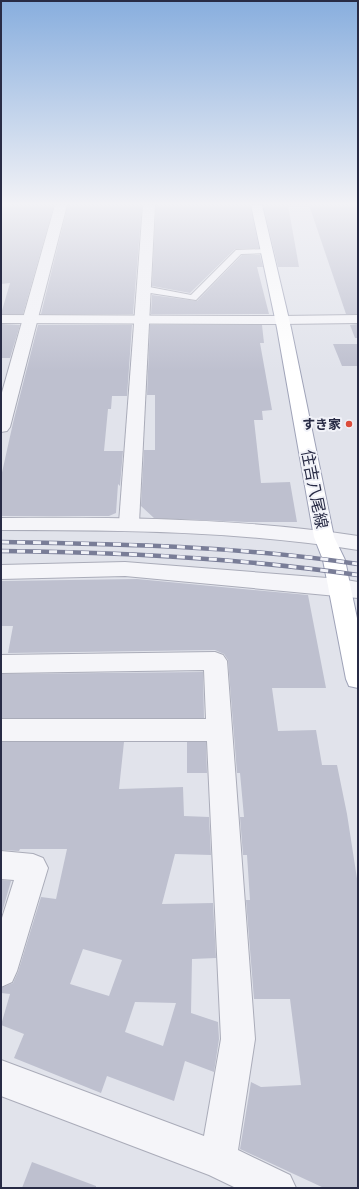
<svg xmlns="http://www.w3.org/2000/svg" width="359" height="1189" font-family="'Alegreya Sans','Noto Sans JP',sans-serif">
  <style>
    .building { fill: #bec0cf; fill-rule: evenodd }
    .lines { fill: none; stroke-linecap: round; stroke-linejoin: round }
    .service-casing { stroke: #aaacb9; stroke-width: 2 }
    .minor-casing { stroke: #aaacb9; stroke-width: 2 }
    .tertiary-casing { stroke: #aaacb9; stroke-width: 2 }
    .primary-casing { stroke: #9fa3b8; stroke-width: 2 }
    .service { fill: #f5f5f9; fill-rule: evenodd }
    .minor { fill: #f5f5f9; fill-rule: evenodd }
    .tertiary { fill: #f5f5f9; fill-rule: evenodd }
    .primary { fill: #fff; fill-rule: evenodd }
    .rail-casing { stroke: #797d97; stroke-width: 4.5 }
    .rail { stroke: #f1f2f8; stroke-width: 3; stroke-dasharray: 8; stroke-linecap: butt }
    .poi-dot { fill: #dc4c3b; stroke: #f1f2f8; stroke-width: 1.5 }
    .labels { text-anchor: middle; stroke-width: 4; stroke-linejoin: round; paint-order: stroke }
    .far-poi-label { font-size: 13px; font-weight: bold; fill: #282b45; stroke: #f1f2f8; text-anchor: end }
    .street-label { font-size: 16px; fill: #282b45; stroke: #f1f2f8 }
  </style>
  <rect width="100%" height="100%" fill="#e1e3eb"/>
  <g class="building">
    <path d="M1,205h53l-31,109h-22l9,-31 -9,1z"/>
    <path d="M68,205h74l-9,109h-92z"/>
    <path d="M156,205h94l9,43 -24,1 -45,44 -38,-7z"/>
    <path d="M263,205h25l11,62h-21z"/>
    <path d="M309,205h49v109h-12z"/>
    <path d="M242,255h18l3,12h-6l12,47h-118l1,-19 45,6z"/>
    <path d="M1,324l19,1 -10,33h-9z"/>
    <path d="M358,324v14h-3l-5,-13z"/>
    <path d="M38,325h94l-5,71h-15l-1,13h-3l-4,42h19l-3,35 -2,-2 -2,29 -7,3h-108v-39l12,-54z"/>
    <path d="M150,325h112l2,18h-4l12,67 -10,1 1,9h-9l7,63 29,-1 7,40h-50l-93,-4 -13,-12 3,-56h11v-55h-8z"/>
    <path d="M333,344h25v22h-16z"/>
    <path d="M137,579l171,16 18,93h-54l6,43 38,-1 6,35h15l10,49 11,71v303h-34l-84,-39 11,-67 10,5 40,-2 -11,-86h-36l-8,-99h4l-3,-45h-4l-3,-38h4l-4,-44h-3l-9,-113 -4,-6 -9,-4 -207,3 5,-27h-12v-45z"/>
    <path d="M203,672l1,46h-203v-44z"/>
    <path d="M1,742h123l-5,47 64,-2 1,29 25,1 2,38 -36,-1 -13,50 51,-1 3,55 -24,1 -1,54 27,9 1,17 -5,33 -29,-11 -11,40 -67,-25 -6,17 -87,-35 10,-24 -23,-9 9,-31 -9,-1v-5l12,-5 5,-11 23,-75 15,2 11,-50h-47l-1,2 -18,-1zM83,949l39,11 -13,36 -39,-12zM135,1002l41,1 -13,43 -38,-14z"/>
    <path d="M187,742h19l1,31h-20z"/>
    <path d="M1,880l10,1 -10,35z"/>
    <path d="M32,1162l64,24v2h-74z"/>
  </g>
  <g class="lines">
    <defs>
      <path id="service" d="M267,249h3v4l-29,1 -45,46 -52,-8 -4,-3 4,-3 47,9 45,-45z"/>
      <g id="minor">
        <path d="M55,205h12l-57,222 -3,4 -6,1v-36z"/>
        <path d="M143,205h12l-16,318 -3,5 -7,1 -7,-1 -3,-5z"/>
        <path d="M358,315v8l-76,1 -5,-1 -2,-3 2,-3 5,-1z"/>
        <path d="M125,562l215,17 18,3v16l-233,-22 -124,3v-14z"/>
        <path d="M215,652l8,3 4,6 28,378 -17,111 52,25 6,13h-60l-27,-13 -208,-79v-36l203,76 17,-97 -14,-298h-206v-22h205l-2,-49 -203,3v-18z"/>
        <path d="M1,851l32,3 10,4 5,10 -31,103 -5,11 -11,5v-66l13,-41 -13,-1z"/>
      </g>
      <g id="tertiary">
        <path d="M1,315l281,1 5,1 2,3 -2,3 -5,1 -281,-1z"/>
        <path d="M1,518c120,-1 238,0 357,18v14c-119,-19 -237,-20 -357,-20z"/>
      </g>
      <path id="primary" d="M251,205h11l29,123 43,209 11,23 13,63v65l-9,-2 -3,-7 -23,-119 -9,-23 -37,-209z"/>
    </defs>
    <use href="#service" class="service-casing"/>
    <use href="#minor" class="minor-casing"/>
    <use href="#tertiary" class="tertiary-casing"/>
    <use href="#primary" class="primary-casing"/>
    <use href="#service" class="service"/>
    <use href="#minor" class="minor"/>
    <use href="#tertiary" class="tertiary"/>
    <use href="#primary" class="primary"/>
    <defs>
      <g id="rail">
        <path d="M1,542c120,2 238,4 357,22"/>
        <path d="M1,551c120,1 238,7 357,24"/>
      </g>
    </defs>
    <use href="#rail" class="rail-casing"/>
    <use href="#rail" class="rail"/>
  </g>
  <linearGradient id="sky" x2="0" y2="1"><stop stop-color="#88aede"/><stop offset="0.55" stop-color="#f2f2f6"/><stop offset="1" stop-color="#f2f2f6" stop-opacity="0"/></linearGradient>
  <rect width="359" height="371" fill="url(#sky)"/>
  <circle class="poi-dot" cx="349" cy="424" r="4"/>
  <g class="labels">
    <g class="far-poi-label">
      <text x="341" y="429">すき家</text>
    </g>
    <g class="street-label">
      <text transform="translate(315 489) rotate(79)" y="6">住吉八尾線</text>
    </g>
  </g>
  <rect width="359" height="1189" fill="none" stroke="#282b45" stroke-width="4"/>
</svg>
